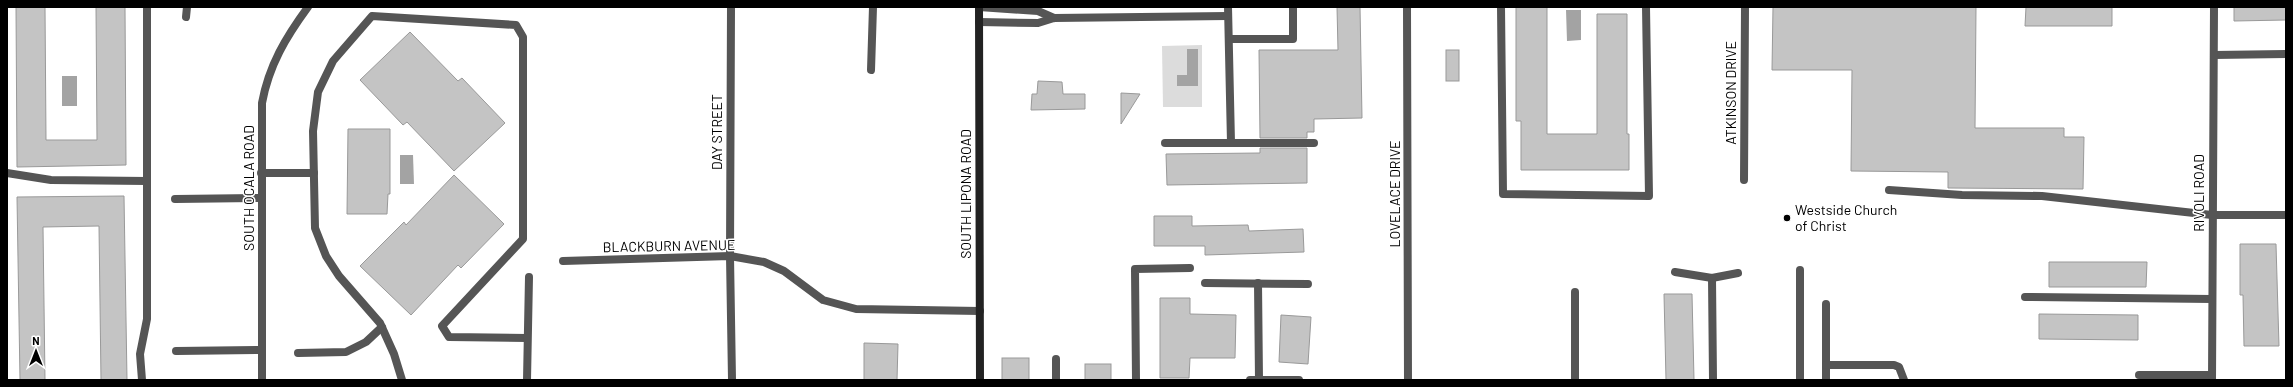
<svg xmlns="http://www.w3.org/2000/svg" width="2293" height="387" font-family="Barlow,sans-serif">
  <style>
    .grass { fill: #dcdcdc }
    .water { fill: #a3a3a3 }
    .building { fill: #c4c4c4; stroke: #999 }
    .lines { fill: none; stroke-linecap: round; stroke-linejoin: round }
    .lane { stroke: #555; stroke-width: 8 }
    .street { stroke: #555; stroke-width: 8 }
    .secondary { stroke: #222; stroke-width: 8 }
    .poi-dot { fill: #000; stroke: #fff; stroke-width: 1.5 }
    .labels { text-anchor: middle; stroke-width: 3; stroke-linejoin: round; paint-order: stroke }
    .street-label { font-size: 14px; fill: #000; stroke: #fff }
    .poi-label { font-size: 14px; fill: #000; stroke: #fff; text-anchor: start }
  </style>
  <rect width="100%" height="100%" fill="#fff"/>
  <path class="grass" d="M1202,45v62h-39l-1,-61z"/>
  <g class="water">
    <path d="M1566,10h15v30l-14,1z"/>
    <path d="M1187,49h11v37h-21v-11h10z"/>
    <rect x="62" y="76" width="15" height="30"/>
    <path d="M400,155h13l1,29h-14z"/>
  </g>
  <g class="building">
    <path d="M16,7h29l1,133h51l-1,-133h29l1,158 -109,2z"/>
    <path d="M1337,7h23l2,111 -48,1v13h-7v6h-47l-1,-88h79z"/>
    <path d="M1516,7h31v127h50v-120h30v120h2v36h-108v-49h-5z"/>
    <path d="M1773,7h203l-1,121h89v9h20l-1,52 -135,-1v-16l-97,-1 1,-101h-80z"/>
    <path d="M2026,7h86v19h-87z"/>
    <path d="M2234,7h52v13l-52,1z"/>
    <path d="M410,32l48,49 4,-3 43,45 -51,48 -47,-49 -4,3 -43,-45z"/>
    <rect x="1446" y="50" width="13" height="31"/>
    <path d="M1038,81l24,1 1,12h22v15l-54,1 1,-16h5z"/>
    <path d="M1121,93l19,1 -19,30z"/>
    <path d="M348,129h42v65h-2l-1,20h-40z"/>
    <path d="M1260,148h47v35l-140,2 -1,-31 94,-1z"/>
    <path d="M454,175l50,49 -43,44 -3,-3 -47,50 -51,-49 44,-44 2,3z"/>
    <path d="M124,196l3,184h-26l-2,-154 -56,1 2,153h-25l-3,-183z"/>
    <path d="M1154,216h38v10l56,-1 1,6 54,-2 1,23 -99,3v-9h-51z"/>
    <path d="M2240,244h36l3,102h-35l-1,-51h-3z"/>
    <path d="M2049,262h98l-1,25h-97z"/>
    <path d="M1664,294h28l2,86h-28z"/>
    <path d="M1160,298h30v16l46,1 -1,43h-45l-1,20h-29z"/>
    <path d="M2039,314l99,1v25l-99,-1z"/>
    <path d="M1281,315l30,2 -3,47 -29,-2z"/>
    <path d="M864,343l34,1 -1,36h-33z"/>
    <rect x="1002" y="358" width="27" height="22"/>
    <rect x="1085" y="364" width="26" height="16"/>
  </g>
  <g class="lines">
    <g class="lane">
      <path d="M979,7l59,4 16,7"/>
      <path d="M1228,7l3,136"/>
      <path d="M1501,7l2,187 146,2 -3,-189"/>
      <path d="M186,17l1,-10"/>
      <path d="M979,22l59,1 16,-5 174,-2"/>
      <path d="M1229,39h64v-32"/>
      <path d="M2214,55l72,-1"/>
      <path d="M871,70l2,-63"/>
      <path d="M1165,143h149"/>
      <path d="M7,173l44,7 96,1"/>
      <path d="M261,173h53"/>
      <path d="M1889,190l73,5 80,1 170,19"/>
      <path d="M175,199l86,-1"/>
      <path d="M730,256l2,124"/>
      <path d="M1675,272l37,6 26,-5"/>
      <path d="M1712,278l1,102"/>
      <path d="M1205,283l103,1"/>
      <path d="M1258,283l1,97"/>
      <path d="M2025,297l187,2"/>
      <path d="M1826,304v76"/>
      <path d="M176,351l86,-1"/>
      <path d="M298,353l48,-1 20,-10 16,-15"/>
      <path d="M1056,359v21"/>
      <path d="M1826,365h68l5,2 5,13"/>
      <path d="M2139,375h73"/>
      <path d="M142,380l-2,-26 7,-35v-312"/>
      <path d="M402,380l-8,-26 -14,-31 -41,-47 -13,-20 -11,-28 -2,-97 5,-39 15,-31 39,-45 144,9 7,12v202l-81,87 7,11 78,1"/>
      <path d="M527,380l2,-103"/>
      <path d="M1136,380l-1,-111 55,-1"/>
      <path d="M1250,380h49"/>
    </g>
    <g class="street">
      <path d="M1407,7l1,373"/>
      <path d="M1744,180l1,-173"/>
      <path d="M2212,215h74"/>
      <path d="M730,256l1,-249"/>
      <path d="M563,261l167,-5 34,6 20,9 39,29 33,9 124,2"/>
      <path d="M1800,270v110"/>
      <path d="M1575,292v88"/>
      <path d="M262,380v-277c7,-38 24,-66 46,-96"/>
      <path d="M2212,380l2,-373"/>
    </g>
    <path class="secondary" d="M979,7l1,373"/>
  </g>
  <circle class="poi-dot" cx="1787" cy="218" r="4"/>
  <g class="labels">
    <g class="street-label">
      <text transform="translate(1731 93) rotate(-90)" y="5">ATKINSON DRIVE</text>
      <text transform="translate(717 132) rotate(-90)" y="5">DAY STREET</text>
      <text transform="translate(249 188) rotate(-90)" y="5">SOUTH OCALA ROAD</text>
      <text transform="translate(2199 193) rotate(-90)" y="5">RIVOLI ROAD</text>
      <text transform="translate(966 194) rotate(-90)" y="5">SOUTH LIPONA ROAD</text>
      <text transform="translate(1395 194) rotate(-90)" y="5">LOVELACE DRIVE</text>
      <text transform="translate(669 246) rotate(-1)" y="5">BLACKBURN AVENUE</text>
    </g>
    <g class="poi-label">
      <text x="1795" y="215">Westside Church<tspan x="1795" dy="16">of Christ</tspan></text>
    </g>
  </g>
  <rect width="2293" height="387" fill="none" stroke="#000000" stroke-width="16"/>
  <g transform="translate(36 351)" stroke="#ffffff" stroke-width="3" paint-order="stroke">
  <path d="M0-3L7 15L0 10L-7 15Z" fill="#000000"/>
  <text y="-6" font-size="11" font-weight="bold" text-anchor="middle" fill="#000000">N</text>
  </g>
</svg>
